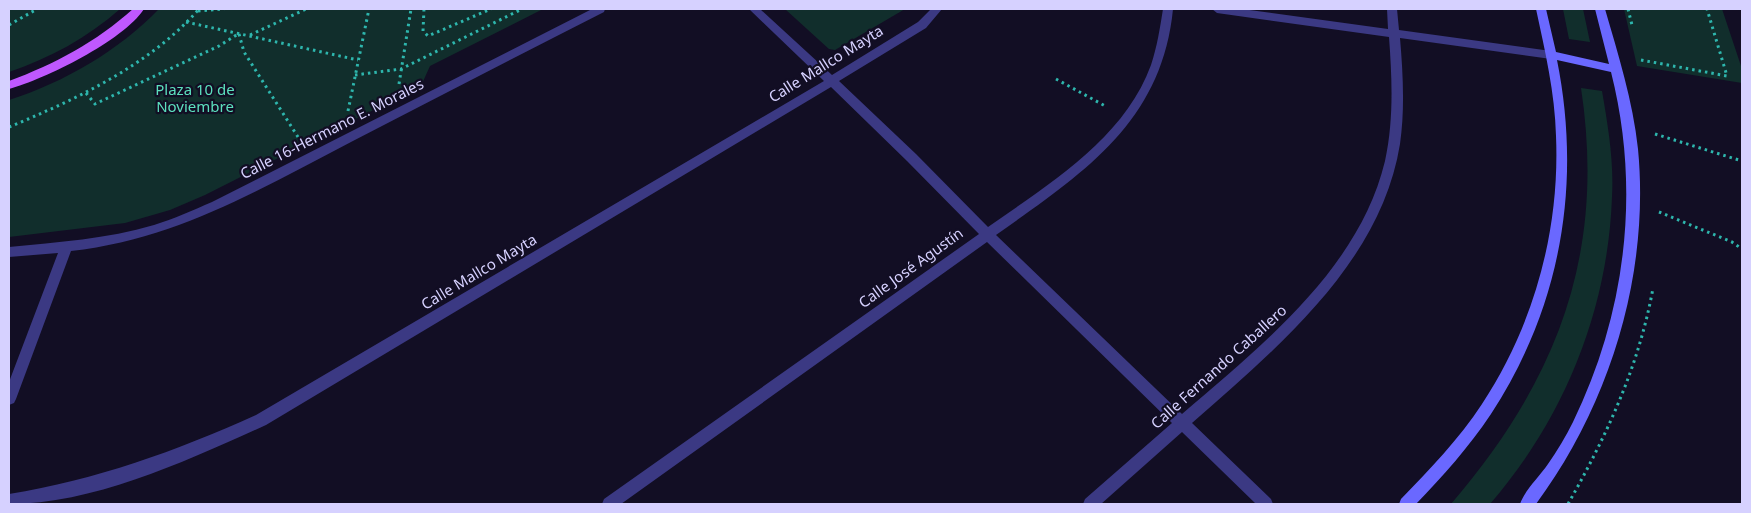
<svg xmlns="http://www.w3.org/2000/svg" width="1751" height="513" font-family="'Noto Sans',sans-serif">
  <style>
    .green { fill: #112e2c }
    .lines { fill: none; stroke-linecap: round; stroke-linejoin: round }
    .path { stroke: #2eb6ad; stroke-width: 3; stroke-dasharray: 2.5 4; stroke-linecap: butt }
    .minor { fill: #3b3983; fill-rule: evenodd }
    .secondary { fill: #6a68ff; fill-rule: evenodd }
    .primary { fill: #bf58ff; fill-rule: evenodd }
    .labels { text-anchor: middle; stroke-width: 4.5; stroke-linejoin: round; paint-order: stroke }
    .street-label { font-size: 15px; fill: #d6d1ff; stroke: #120e24 }
    .park-label { font-size: 15px; fill: #5ce0be; stroke: #120e24 }
  </style>
  <rect width="100%" height="100%" fill="#120e24"/>
  <g class="green">
    <path d="M9,9h111c-33,29 -70,49 -111,63z"/>
    <path d="M159,9h384l-113,57 -9,20 -216,109 -35,15 -45,13 -116,14v-137c56,-18 109,-49 150,-91z"/>
    <path d="M785,9h120l-70,41 -6,-1z"/>
    <path d="M1563,9h20l7,33 -21,-3z"/>
    <path d="M1624,9h98l20,60v14l-105,-17z"/>
    <path d="M1581,88l21,3c6,35 12,70 10,106 -4,113 -48,222 -122,307h-39c107,-125 155,-251 130,-416z"/>
  </g>
  <g class="lines">
    <g class="path">
      <path d="M424,9l-1,22 5,5 63,-27"/>
      <path d="M1628,9l4,16"/>
      <path d="M198,11l26,-2"/>
      <path d="M186,22l172,38"/>
      <path d="M9,25l28,-16"/>
      <path d="M239,34l5,18 54,85"/>
      <path d="M250,35l56,-26"/>
      <path d="M1641,60l86,16 -20,-67"/>
      <path d="M355,75l46,-6 121,-60"/>
      <path d="M1056,79l51,28"/>
      <path d="M399,84l12,-75"/>
      <path d="M86,93l9,11 124,-58 19,-12"/>
      <path d="M348,111l21,-102"/>
      <path d="M9,127c68,-28 141,-62 190,-118"/>
      <path d="M1655,134l87,27"/>
      <path d="M1659,212l73,30 10,7"/>
      <path d="M1568,504c39,-69 71,-138 85,-216"/>
    </g>
    <g class="minor">
      <path d="M592,9h13l-1,3c-85,43 -169,87 -253,130 -93,48 -174,97 -280,109l-55,148 -2,4 -5,2v-23l49,-129 -49,4v-10c49,-5 98,-8 145,-22 20,-6 39,-15 58,-23z"/>
      <path d="M749,9h11l72,66 86,-53 13,-13h11l-16,19 -87,53 77,73 72,73c61,-43 136,-88 163,-162 6,-18 9,-37 12,-56h10c-11,114 -91,165 -177,226l186,179c80,-69 177,-145 203,-253 9,-41 7,-83 4,-124l-172,-24 -5,-4h30l146,20 -1,-20h10l2,21 152,21 5,4 -5,4 -151,-21c3,35 5,71 0,106 -19,119 -123,204 -208,279l79,76 2,5h-17l-74,-72 -81,72h-18l2,-5 87,-76 -185,-181 -366,262h-19l2,-5 375,-265 -72,-73 -76,-74 -565,338c-78,35 -171,79 -257,79v-10c87,-14 167,-43 247,-79l568,-334z"/>
    </g>
    <path class="secondary" d="M1536,9h10l10,43 53,12 -14,-55h10c13,45 28,92 33,140 12,125 -28,255 -102,355h-16c5,-14 19,-27 28,-40 9,-13 18,-28 25,-42 53,-109 68,-232 38,-350l-54,-12c25,124 4,247 -66,354 -22,33 -48,62 -75,90h-17l2,-5c29,-30 58,-60 81,-95 52,-79 78,-174 74,-268 -1,-43 -11,-85 -20,-127z"/>
    <path class="primary" d="M133,9h11c-21,32 -99,70 -135,80v-8c46,-17 87,-39 124,-72z"/>
  </g>
  <g class="labels">
    <g class="street-label">
      <text transform="translate(826 64) rotate(-32)" y="5">Calle Mallco Mayta</text>
      <text transform="translate(332 129) rotate(-27)" y="5">Calle 16-Hermano E. Morales</text>
      <text transform="translate(911 268) rotate(-36)" y="5">Calle José Agustín</text>
      <text transform="translate(479 272) rotate(-31)" y="5">Calle Mallco Mayta</text>
      <text transform="translate(1219 367) rotate(-42)" y="5">Calle Fernando Caballero</text>
    </g>
    <g class="park-label">
      <text x="195" y="95">Plaza 10 de<tspan x="195" dy="17">Noviembre</tspan></text>
    </g>
  </g>
  <rect width="1751" height="513" fill="none" stroke="#d6d1ff" stroke-width="20"/>
</svg>
